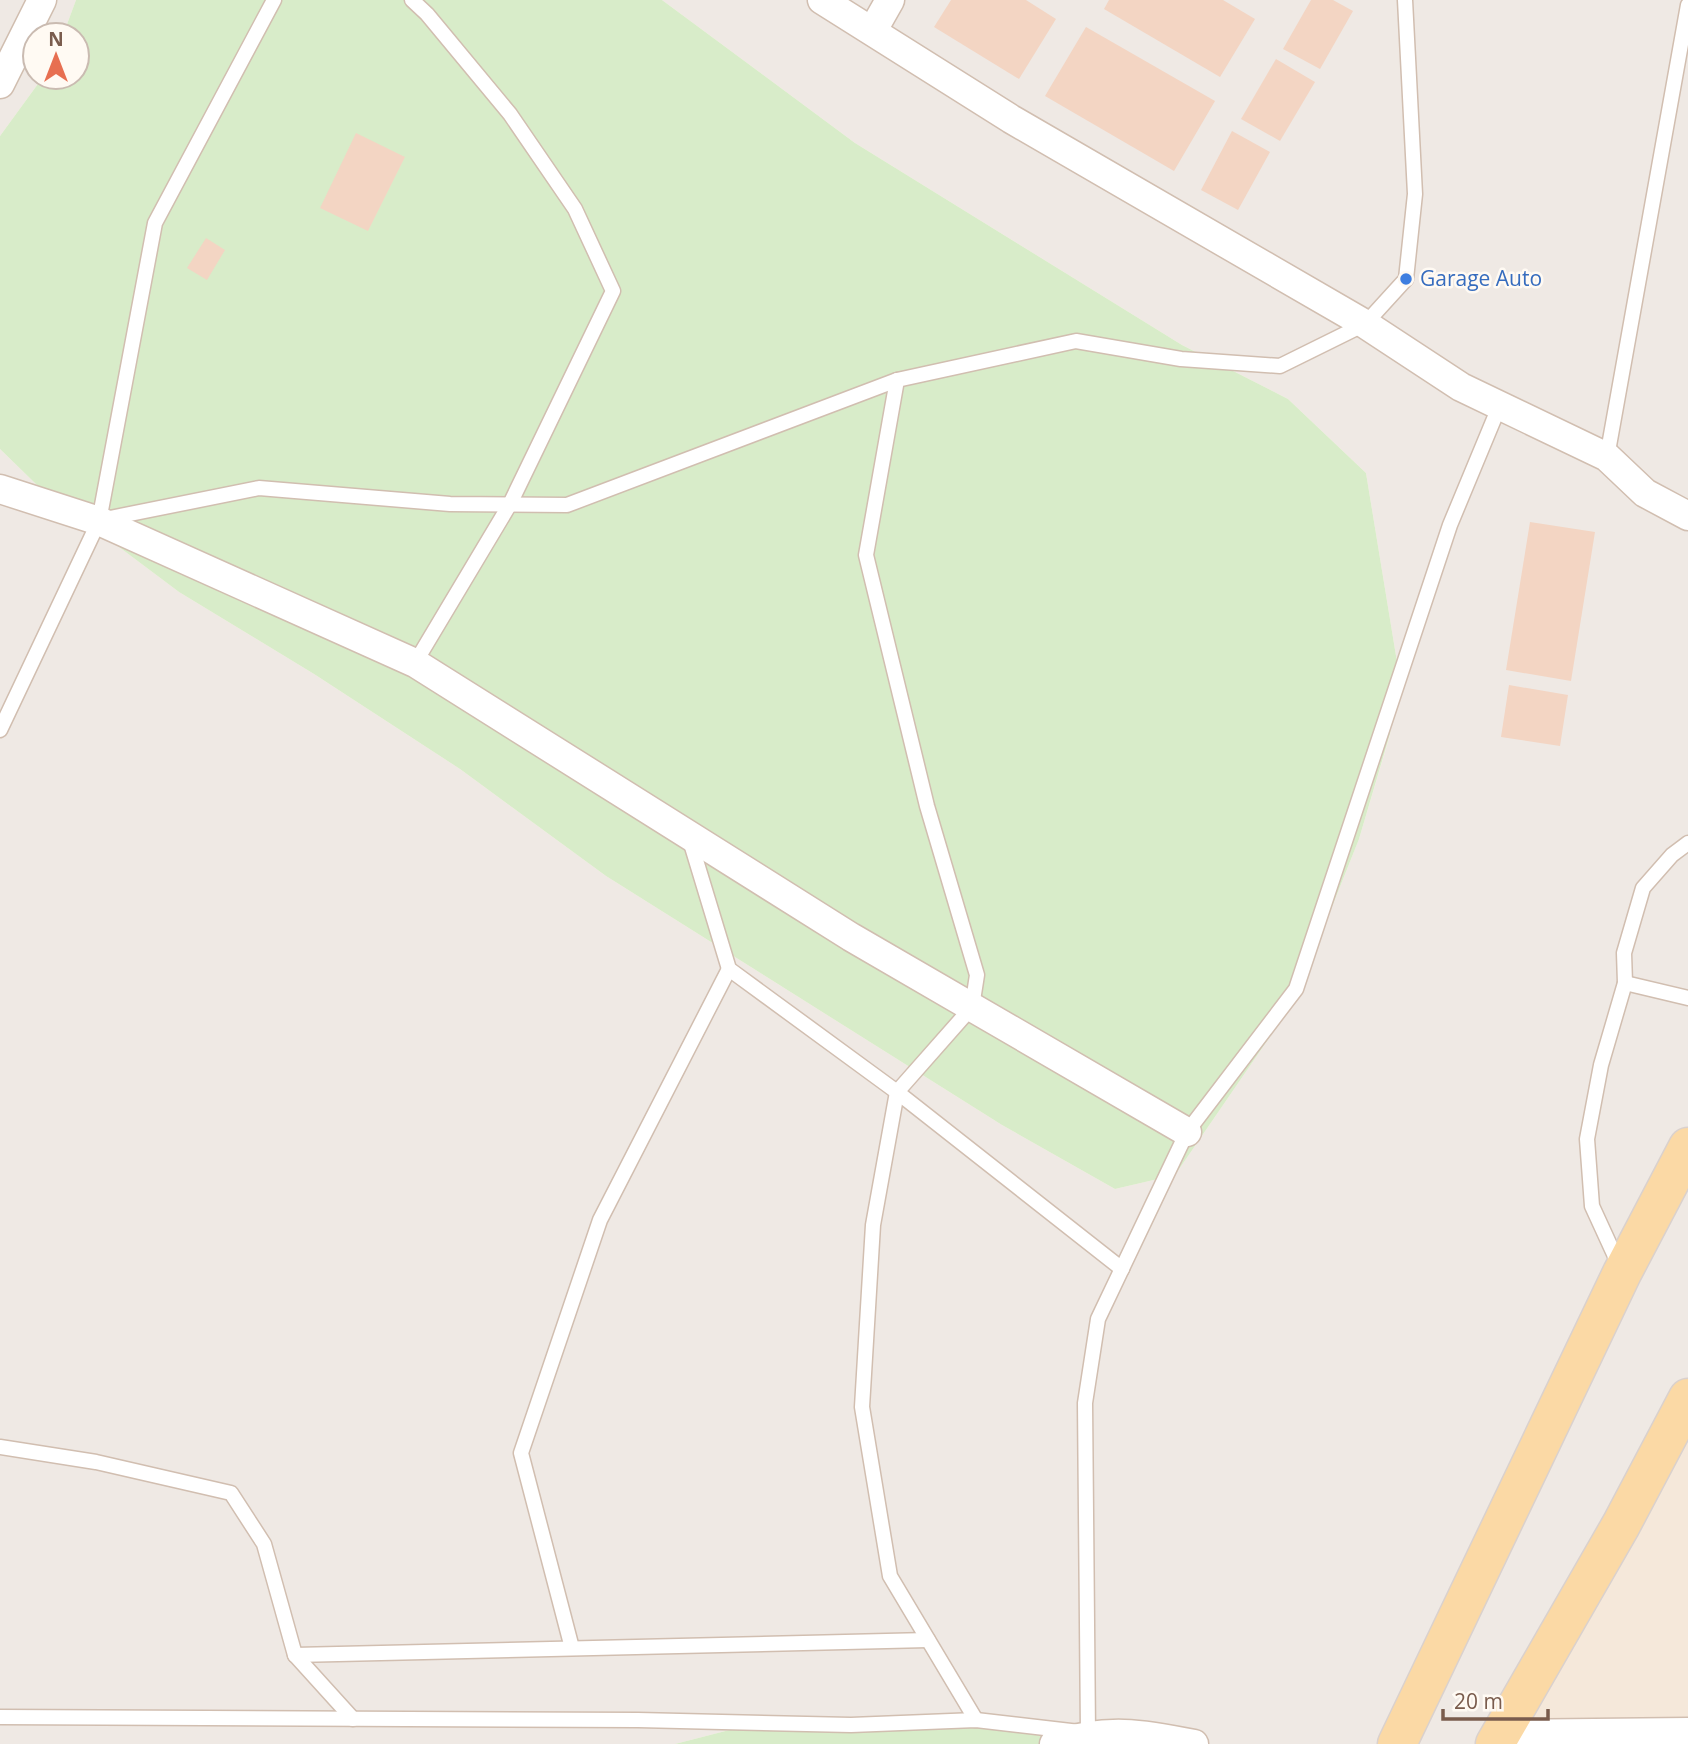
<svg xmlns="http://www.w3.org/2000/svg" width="1688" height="1744" font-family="'Open Sans',sans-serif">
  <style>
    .residential { fill: #f5e8da }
    .industrial { fill: #efe9e4 }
    .green { fill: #d8ecc9 }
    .building { fill: #f3d5c3 }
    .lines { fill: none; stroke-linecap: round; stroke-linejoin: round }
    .service-casing { stroke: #d1beb0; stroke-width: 17 }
    .minor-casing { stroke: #d1beb0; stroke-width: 31 }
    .primary-casing { stroke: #dad1cd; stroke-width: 41 }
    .service { stroke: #fff; stroke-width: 14 }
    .minor { stroke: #fff; stroke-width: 28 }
    .primary { stroke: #fbd9a5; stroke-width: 38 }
    .shop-dot { fill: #3f7fe0; stroke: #fffaf3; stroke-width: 2.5 }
    .labels { text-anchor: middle; stroke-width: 5; stroke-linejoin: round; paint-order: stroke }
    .shop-label { font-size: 21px; fill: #366cbe; stroke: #fffaf3; text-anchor: start }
  </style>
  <rect width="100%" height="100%" fill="#fdf6ec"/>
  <path class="residential" d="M1688,1379v365h-205l16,-30z"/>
  <g class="industrial">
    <path d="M0,0h76l-13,35h-28v42h8l-43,59z"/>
    <path d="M662,0h1026v1379l-205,365h-382l-360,-17 -66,17h-675v-1295l39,38 140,105 135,82 146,95 146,107 396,249 113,64 60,-14 101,-147 42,-86 41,-103 31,-104 8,-67 -32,-195 -78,-74 -106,-54 -327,-202z"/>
  </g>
  <g class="green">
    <path d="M76,0h586l193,143 327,202 106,54 78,74 32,195 -8,66 -31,105 -41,103 -42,86 -101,147 -60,14 -113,-64 -396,-249 -146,-107 -146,-95 -135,-82 -140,-105 -39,-38v-313l43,-59h34v-42h-14z"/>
    <path d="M1028,1724l73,20h-426l66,-17z"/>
  </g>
  <g class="building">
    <path d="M951,0h75l30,19 -37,60 -85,-52z"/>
    <path d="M1109,0h114l32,19 -35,58 -116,-68z"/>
    <path d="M1311,0h22l20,11 -33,58 -37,-20z"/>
    <path d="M1086,27l129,74 -41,70 -129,-75z"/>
    <path d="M1276,59l39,23 -35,59 -39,-22z"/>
    <path d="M1232,131l38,21 -32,58 -37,-20z"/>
    <path d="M356,133l49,24 -37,74 -48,-23z"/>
    <path d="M206,238l19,12 -18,30 -20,-12z"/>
    <path d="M1530,522l65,10 -24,149 -65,-11z"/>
    <path d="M1509,685l59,10 -8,51 -59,-9z"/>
  </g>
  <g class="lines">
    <defs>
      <g id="service">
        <path d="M412,0l15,14 83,100 65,95 38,82 -103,213 -95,159"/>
        <path d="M897,380l-31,175 61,251 50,169 -5,32 -75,85 -24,133 -11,182 28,169 86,144"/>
        <path d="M1607,457l81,-452"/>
        <path d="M105,519l154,-31 191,16 117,1 330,-125 179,-39 105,18 99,7 85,-42 41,-45 9,-85 -10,-194"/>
        <path d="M0,730l99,-209 56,-298 119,-223"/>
        <path d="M689,837l40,132 168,123 225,177"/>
        <path d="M1625,983l63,15"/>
        <path d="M1620,1267l-28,-61 -5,-67 14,-74 24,-82 -1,-30 19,-65 29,-33 16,-12"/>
        <path d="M0,1447l96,15 135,31 33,51 31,111 633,-15"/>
        <path d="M572,1648l-51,-195 79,-233 129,-251"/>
        <path d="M295,1655l58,64"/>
        <path d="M0,1717l638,3 213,5 125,-5 112,13 -3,-330 13,-84 89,-187 109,-143 154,-464 49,-118"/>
      </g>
      <g id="minor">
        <path d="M822,0l189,119 354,205 96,63 146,70 38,36 43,23"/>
        <path d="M873,30l17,-30"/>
        <path d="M0,84l42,-84"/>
        <path d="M0,489l99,32 316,142 436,274 336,195"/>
        <path d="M1501,1734l187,-2"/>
        <path d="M1054,1744c52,-16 88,-11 140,0"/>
      </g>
      <g id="primary">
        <path d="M1397,1744l225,-471 66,-126"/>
        <path d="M1495,1744l126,-219 67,-127"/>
      </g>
    </defs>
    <use href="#service" class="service-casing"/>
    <use href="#minor" class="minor-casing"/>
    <use href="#primary" class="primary-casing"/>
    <use href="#service" class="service"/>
    <use href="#minor" class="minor"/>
    <use href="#primary" class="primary"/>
  </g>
  <circle class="shop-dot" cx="1406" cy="279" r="7"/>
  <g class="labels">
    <g class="shop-label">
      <text x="1420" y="286">Garage Auto</text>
    </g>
  </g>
  <g transform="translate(56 56)"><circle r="33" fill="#fffaf3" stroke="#cabbb1" stroke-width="2"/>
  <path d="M0-5L12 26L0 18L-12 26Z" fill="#e76f51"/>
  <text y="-10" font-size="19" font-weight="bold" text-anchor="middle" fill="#7a5c4d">N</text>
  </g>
  <path d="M1443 1709v10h105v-10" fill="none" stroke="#7a5c4d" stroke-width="3.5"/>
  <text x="1454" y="1709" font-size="21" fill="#7a5c4d" stroke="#fffaf3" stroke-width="5" paint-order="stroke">20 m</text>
</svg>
